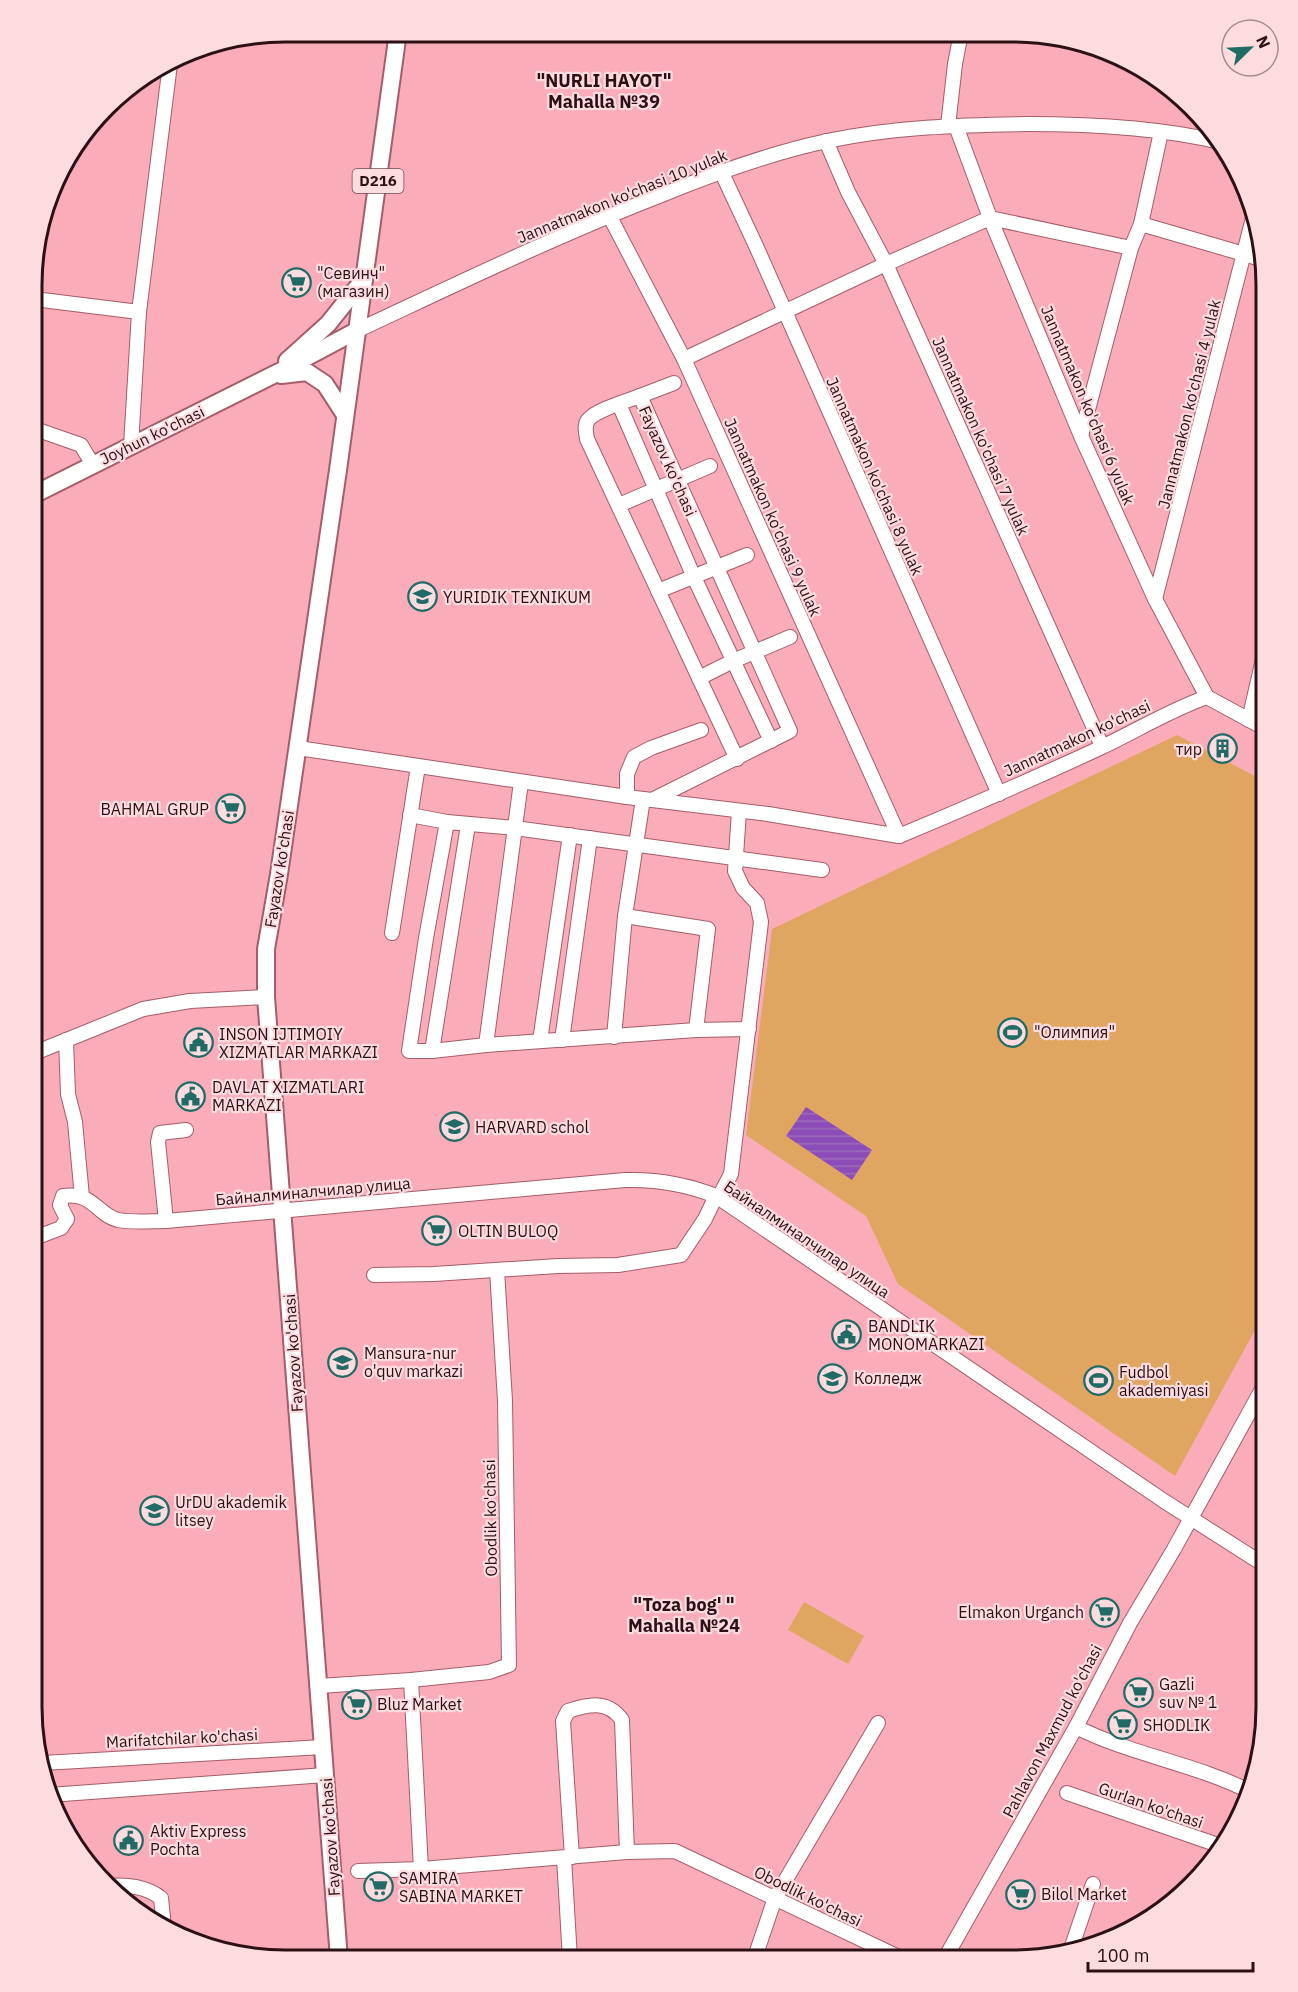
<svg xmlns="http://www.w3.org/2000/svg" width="1298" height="1992" font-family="'IBM Plex Sans',sans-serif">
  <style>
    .pitch { fill: #e0a661 }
    .water { fill: url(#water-rules) }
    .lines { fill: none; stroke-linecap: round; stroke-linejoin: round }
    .minor-casing { stroke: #a45d6a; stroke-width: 16 }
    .major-casing { stroke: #a45d6a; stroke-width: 20 }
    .minor { stroke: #fff; stroke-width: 14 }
    .major { stroke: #fff; stroke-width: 16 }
    .labels { text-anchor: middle; stroke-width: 4.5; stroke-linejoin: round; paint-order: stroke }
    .shield { fill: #fddce0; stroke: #6b4d53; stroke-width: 1.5 }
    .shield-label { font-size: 15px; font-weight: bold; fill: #2c1016 }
    .street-label { font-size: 16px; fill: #2c1016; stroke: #fddce0 }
    .poi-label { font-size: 16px; fill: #2c1016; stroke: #fddce0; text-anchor: start }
    .neighbourhood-label { font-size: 18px; font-weight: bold; fill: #2c1016; stroke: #fddce0 }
    .rim { fill: none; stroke: #2c1016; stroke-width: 3 }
  </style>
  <defs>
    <pattern id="water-rules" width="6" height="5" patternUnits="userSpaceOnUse" patternTransform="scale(1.5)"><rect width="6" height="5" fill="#8d4db8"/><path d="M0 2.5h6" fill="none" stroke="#9c6db8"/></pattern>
  </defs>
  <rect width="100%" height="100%" fill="#faacb8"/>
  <g class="pitch">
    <path d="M1177,735l89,47v528l-91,166 -277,-192 -32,-68 -120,-81 26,-206z"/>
    <path d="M804,1602l60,34 -16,28 -60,-34z"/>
  </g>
  <path class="water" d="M806,1107l66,43 -20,30 -66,-44z"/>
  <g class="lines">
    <defs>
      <g id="minor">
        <path d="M948,126l7,-62 6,-31"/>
        <path d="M956,126l34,92 91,218 74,163 52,98"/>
        <path d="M826,141l22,51 38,72 216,482"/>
        <path d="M721,171l35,75 243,548"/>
        <path d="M609,215l75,144 215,477"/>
        <path d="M1141,224l120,35"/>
        <path d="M34,299l105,13"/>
        <path d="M356,331c101,-47 200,-95 303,-135 54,-22 111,-43 168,-55 66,-14 133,-16 199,-17 64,0 132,3 194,18"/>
        <path d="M684,359l202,-95 104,-46 141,30"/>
        <path d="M640,396l34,-13"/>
        <path d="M619,404l74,171 78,166"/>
        <path d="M33,430l8,1 40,14 12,20"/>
        <path d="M1081,436l50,-188 10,-24 20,-92"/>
        <path d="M131,446l8,-134 31,-248"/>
        <path d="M619,505l91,-39"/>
        <path d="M658,591l89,-36"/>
        <path d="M1155,599l98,-381"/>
        <path d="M699,678l34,-17 57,-24"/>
        <path d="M1249,720l17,-74"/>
        <path d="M298,748l329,49 141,17 131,22"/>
        <path d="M627,797v-23l7,-17 17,-9 50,-18"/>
        <path d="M652,800l138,-69 -150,-335c-13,5 -44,14 -52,24 -4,6 -2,12 -1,19l150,320"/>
        <path d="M410,815l37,7"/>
        <path d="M468,825l-36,226h-23l17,-113 21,-116 68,6 307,42"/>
        <path d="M899,836c67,-28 134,-57 201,-88 36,-17 70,-38 107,-51l59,32"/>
        <path d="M392,933l26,-167"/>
        <path d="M696,1030l53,-1"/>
        <path d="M614,1037l11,-121 18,-117"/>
        <path d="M66,1040l2,54 7,28 7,75"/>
        <path d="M562,1040l28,-202"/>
        <path d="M540,1041l30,-206"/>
        <path d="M486,1045l35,-263"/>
        <path d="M432,1051l54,-6 210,-15 12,-101 -83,-13"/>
        <path d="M32,1054l111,-45 47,-8 76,-4"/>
        <path d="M719,1197l12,-23 30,-252 -4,-19 -14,-15 -8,-17 4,-60"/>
        <path d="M166,1221l-8,-79 2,-9 26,-3"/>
        <path d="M32,1239l29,-11 6,-9 -7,-14 3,-9c31,-4 34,19 55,24 16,3 33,1 48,1l459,-41c32,-1 61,4 91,16l448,305 102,65"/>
        <path d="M374,1275l60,-1 124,-8 60,-1 63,-10 24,-36 11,-23"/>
        <path d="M411,1680l10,189"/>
        <path d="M319,1686l92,-6 78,-8 20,-7 -4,-264 -8,-131"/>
        <path d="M1076,1727c56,28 120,37 175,65"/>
        <path d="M43,1763l280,-16"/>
        <path d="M1067,1793l157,54"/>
        <path d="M49,1795l276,-20"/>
        <path d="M572,1857l-9,-136 5,-10c21,-7 40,-11 54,9l5,132"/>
        <path d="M564,1858l6,101"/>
        <path d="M358,1871l63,-2 206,-17 48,-1 230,109"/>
        <path d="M109,1886c18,-2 38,1 52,12l3,29"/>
        <path d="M1071,1949l22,-65"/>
        <path d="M754,1960l21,-62 103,-175"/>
        <path d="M944,1960l132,-233 54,-104 44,-74 92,-167"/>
      </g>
      <g id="major">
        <path d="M287,361l41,-37 36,-45"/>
        <path d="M281,375l26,-3 18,12 20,31"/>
        <path d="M33,495l246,-123 77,-41"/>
        <path d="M339,1959l-73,-962v-48l13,-75 59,-404 60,-438"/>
      </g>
    </defs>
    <use href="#minor" class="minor-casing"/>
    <use href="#major" class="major-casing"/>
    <use href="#minor" class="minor"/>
    <use href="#major" class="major"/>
  </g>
  <defs>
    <symbol id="supermarket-ring" viewBox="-11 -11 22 22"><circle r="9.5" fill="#fddce0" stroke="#206b66" stroke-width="1.5"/><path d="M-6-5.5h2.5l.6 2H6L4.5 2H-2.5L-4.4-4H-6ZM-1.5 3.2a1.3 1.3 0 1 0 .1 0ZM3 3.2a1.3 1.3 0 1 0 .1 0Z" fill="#206b66"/></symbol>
    <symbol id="university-ring" viewBox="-11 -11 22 22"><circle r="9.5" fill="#fddce0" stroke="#206b66" stroke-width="1.5"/><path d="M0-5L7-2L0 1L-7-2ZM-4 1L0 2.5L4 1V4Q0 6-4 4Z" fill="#206b66"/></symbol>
    <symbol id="building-ring" viewBox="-11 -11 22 22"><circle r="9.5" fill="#fddce0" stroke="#206b66" stroke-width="1.5"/><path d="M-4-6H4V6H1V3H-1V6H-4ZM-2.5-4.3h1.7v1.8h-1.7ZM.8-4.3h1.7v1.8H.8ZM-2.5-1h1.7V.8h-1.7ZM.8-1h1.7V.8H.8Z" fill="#206b66"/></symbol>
    <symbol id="stadium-ring" viewBox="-11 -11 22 22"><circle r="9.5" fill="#fddce0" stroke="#206b66" stroke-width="1.5"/><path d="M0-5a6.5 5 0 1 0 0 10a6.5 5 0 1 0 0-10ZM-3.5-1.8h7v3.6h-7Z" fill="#206b66"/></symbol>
    <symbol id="civic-ring" viewBox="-11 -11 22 22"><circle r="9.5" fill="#fddce0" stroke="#206b66" stroke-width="1.5"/><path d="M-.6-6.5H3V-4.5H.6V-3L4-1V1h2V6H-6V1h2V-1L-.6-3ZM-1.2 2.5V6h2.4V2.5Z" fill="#206b66"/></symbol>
    <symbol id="school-ring" viewBox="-11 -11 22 22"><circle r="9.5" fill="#fddce0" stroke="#206b66" stroke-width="1.5"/><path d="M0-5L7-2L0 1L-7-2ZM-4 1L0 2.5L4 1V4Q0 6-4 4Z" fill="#206b66"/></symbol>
  </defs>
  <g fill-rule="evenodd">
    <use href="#supermarket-ring" x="280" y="266" width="33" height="33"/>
    <use href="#university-ring" x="406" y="580" width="33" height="33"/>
    <use href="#building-ring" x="1206" y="732" width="33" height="33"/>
    <use href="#supermarket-ring" x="214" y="792" width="33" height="33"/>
    <use href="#stadium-ring" x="996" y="1016" width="33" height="33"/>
    <use href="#civic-ring" x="182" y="1026" width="33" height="33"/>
    <use href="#civic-ring" x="174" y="1080" width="33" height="33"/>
    <use href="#university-ring" x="438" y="1110" width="33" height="33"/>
    <use href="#supermarket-ring" x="420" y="1214" width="33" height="33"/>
    <use href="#civic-ring" x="830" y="1318" width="33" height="33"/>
    <use href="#university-ring" x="326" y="1346" width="33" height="33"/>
    <use href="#university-ring" x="816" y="1362" width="33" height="33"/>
    <use href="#stadium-ring" x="1082" y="1364" width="33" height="33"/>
    <use href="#school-ring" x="138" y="1494" width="33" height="33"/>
    <use href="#supermarket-ring" x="1088" y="1596" width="33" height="33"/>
    <use href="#supermarket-ring" x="1122" y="1676" width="33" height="33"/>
    <use href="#supermarket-ring" x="340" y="1688" width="33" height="33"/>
    <use href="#supermarket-ring" x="1106" y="1708" width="33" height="33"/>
    <use href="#civic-ring" x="112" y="1824" width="33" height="33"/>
    <use href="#supermarket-ring" x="362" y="1870" width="33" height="33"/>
    <use href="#supermarket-ring" x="1004" y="1878" width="33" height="33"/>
  </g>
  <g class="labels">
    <rect class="shield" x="352.5" y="169" width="51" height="24" rx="4.5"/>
    <g class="shield-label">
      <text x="378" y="186">D216</text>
    </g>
    <g class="street-label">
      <text transform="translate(622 196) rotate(-22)" y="6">Jannatmakon ko'chasi 10 yulak</text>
      <text transform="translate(1189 404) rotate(-76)" y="6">Jannatmakon ko'chasi 4 yulak</text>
      <text transform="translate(1088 405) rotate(67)" y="6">Jannatmakon ko'chasi 6 yulak</text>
      <text transform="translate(152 435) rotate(-26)" y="6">Joyhun ko'chasi</text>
      <text transform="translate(981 436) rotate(66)" y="6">Jannatmakon ko'chasi 7 yulak</text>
      <text transform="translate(668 461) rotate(66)" y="6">Fayazov ko'chasi</text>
      <text transform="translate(875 476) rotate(66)" y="6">Jannatmakon ko'chasi 8 yulak</text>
      <text transform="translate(773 517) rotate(66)" y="6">Jannatmakon ko'chasi 9 yulak</text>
      <text transform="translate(1077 738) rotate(-25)" y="6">Jannatmakon ko'chasi</text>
      <text transform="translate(279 869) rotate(-81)" y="6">Fayazov ko'chasi</text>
      <text transform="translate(313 1191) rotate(-5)" y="6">Байналминалчилар улица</text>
      <text transform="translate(807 1239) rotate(34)" y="6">Байналминалчилар улица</text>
      <text transform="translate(293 1353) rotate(-94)" y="6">Fayazov ko'chasi</text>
      <text transform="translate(490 1518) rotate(-91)" y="6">Obodlik ko'chasi</text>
      <text transform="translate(1052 1731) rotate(-62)" y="6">Pahlavon Maxmud ko'chasi</text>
      <text transform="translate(182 1738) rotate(-3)" y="6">Marifatchilar ko'chasi</text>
      <text transform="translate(1151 1805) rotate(19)" y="6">Gurlan ko'chasi</text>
      <text transform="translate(330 1837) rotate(-94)" y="6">Fayazov ko'chasi</text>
      <text transform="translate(808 1896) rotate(26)" y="6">Obodlik ko'chasi</text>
    </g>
    <g class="poi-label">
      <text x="317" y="279">"Севинч"<tspan x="317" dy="18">(магазин)</tspan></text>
      <text x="443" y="603">YURIDIK TEXNIKUM</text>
      <text x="1202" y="755" text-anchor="end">тир</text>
      <text x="209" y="815" text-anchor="end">BAHMAL GRUP</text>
      <text x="1034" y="1038">"Олимпия"</text>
      <text x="219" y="1040">INSON IJTIMOIY<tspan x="219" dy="18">XIZMATLAR MARKAZI</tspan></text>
      <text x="212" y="1093">DAVLAT XIZMATLARI<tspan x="212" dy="18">MARKAZI</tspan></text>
      <text x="475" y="1133">HARVARD schol</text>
      <text x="458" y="1237">OLTIN BULOQ</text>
      <text x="868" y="1332">BANDLIK<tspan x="868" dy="18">MONOMARKAZI</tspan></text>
      <text x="364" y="1359">Mansura-nur<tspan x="364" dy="18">o'quv markazi</tspan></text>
      <text x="1119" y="1378">Fudbol<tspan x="1119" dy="18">akademiyasi</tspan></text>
      <text x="854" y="1384">Колледж</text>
      <text x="175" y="1508">UrDU akademik<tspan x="175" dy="18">litsey</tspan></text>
      <text x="1084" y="1618" text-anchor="end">Elmakon Urganch</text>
      <text x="1159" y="1690">Gazli<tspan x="1159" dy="18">suv № 1</tspan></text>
      <text x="377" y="1710">Bluz Market</text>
      <text x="1143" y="1731">SHODLIK</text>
      <text x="150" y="1837">Aktiv Express<tspan x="150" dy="18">Pochta</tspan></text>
      <text x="399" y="1884">SAMIRA<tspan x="399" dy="18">SABINA MARKET</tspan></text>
      <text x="1041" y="1900">Bilol Market</text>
    </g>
    <g class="neighbourhood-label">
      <text x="604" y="87">"NURLI HAYOT"<tspan x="604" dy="21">Mahalla №39</tspan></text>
      <text x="684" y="1611">"Toza bog' "<tspan x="684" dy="21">Mahalla №24</tspan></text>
    </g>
  </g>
  <path d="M0 0H1298V1992H0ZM285 42H1013A243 243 0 0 1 1256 285V1707A243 243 0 0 1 1013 1950H285A243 243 0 0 1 42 1707V285A243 243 0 0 1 285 42Z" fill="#fddce0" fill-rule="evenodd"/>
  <path class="rim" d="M285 42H1013A243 243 0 0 1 1256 285V1707A243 243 0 0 1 1013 1950H285A243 243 0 0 1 42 1707V285A243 243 0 0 1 285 42Z"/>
  <g transform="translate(1250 48) rotate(66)"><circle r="28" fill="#fddce0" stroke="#a98a8f" stroke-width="1.5"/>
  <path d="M0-4.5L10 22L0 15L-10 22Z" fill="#206b66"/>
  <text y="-9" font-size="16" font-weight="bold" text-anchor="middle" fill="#2c1016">N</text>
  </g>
  <path d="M1088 1962v9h165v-9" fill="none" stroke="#2c1016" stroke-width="3"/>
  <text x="1097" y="1962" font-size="18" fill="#2c1016" stroke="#fddce0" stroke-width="4.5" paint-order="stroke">100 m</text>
</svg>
